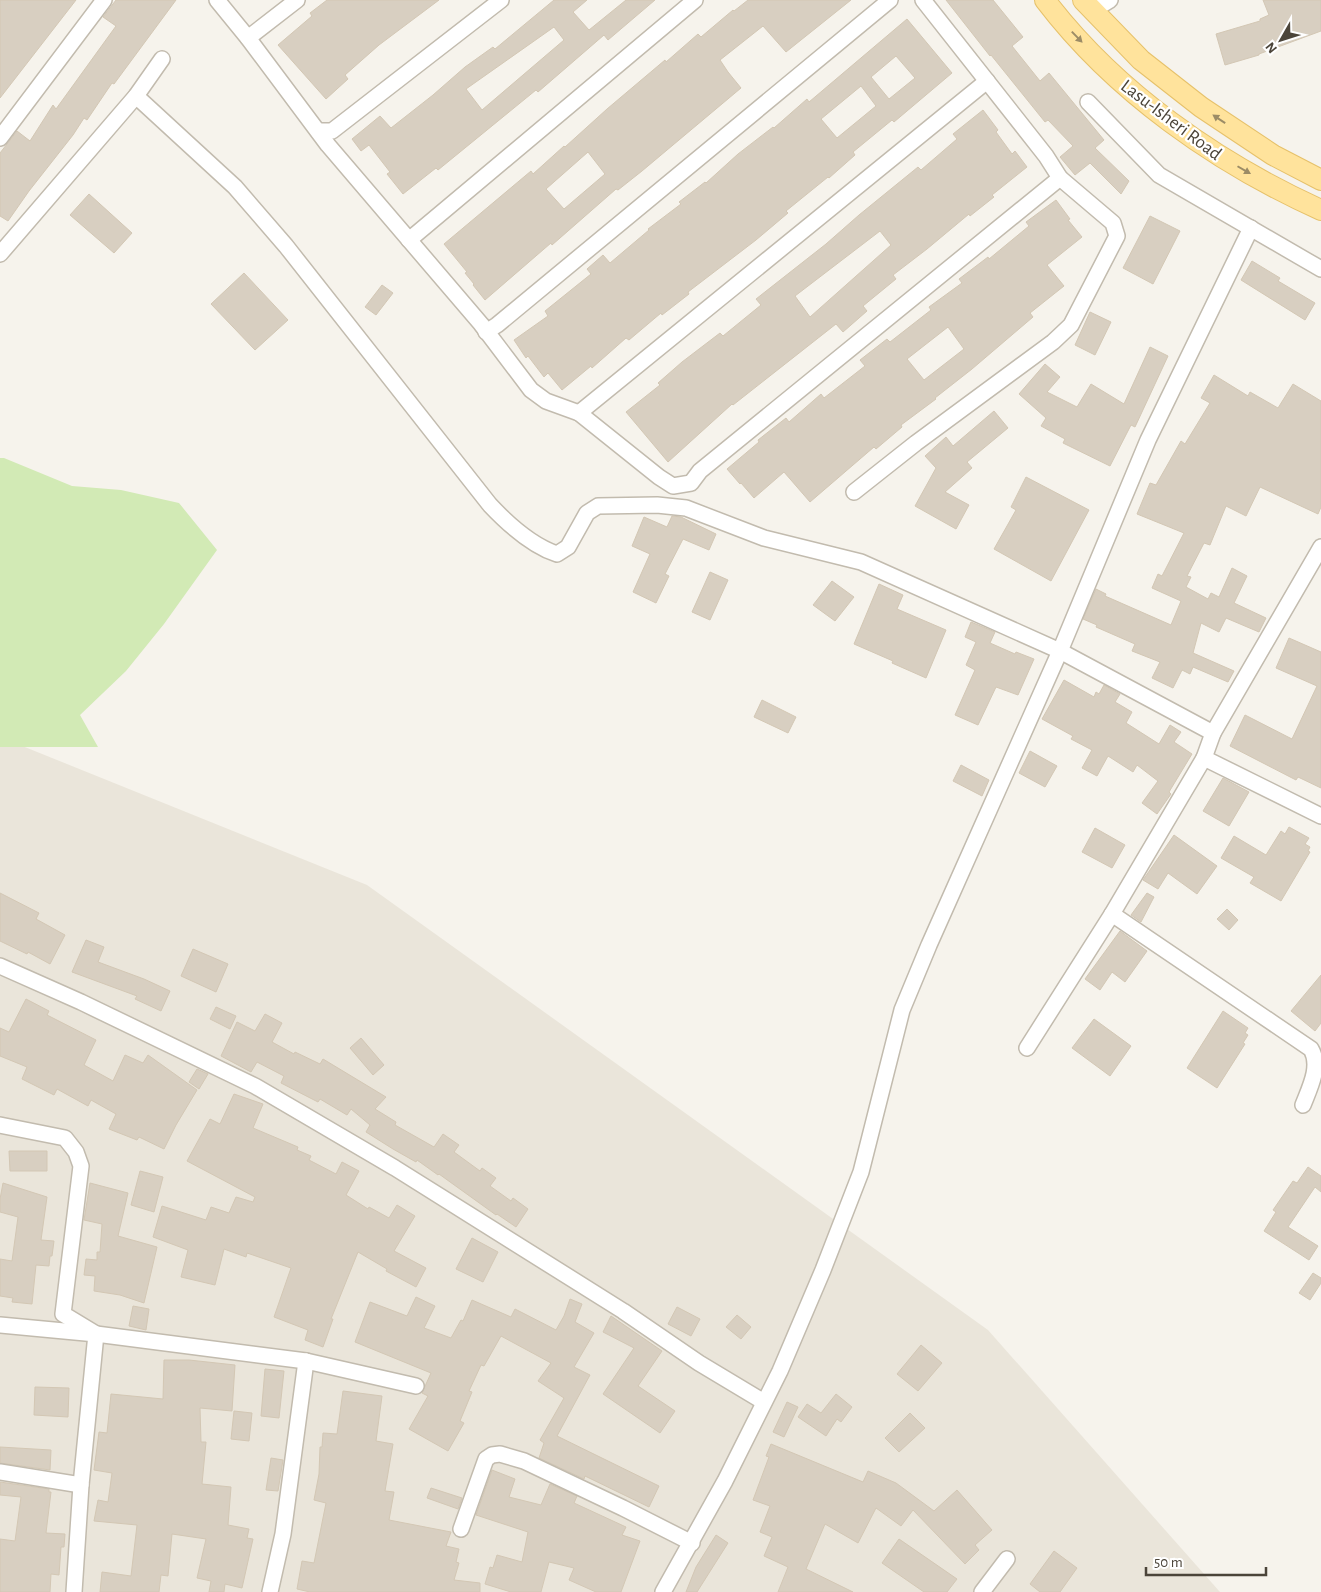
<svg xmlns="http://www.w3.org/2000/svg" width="1321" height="1592" font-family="'Alegreya Sans',sans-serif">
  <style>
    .residential { fill: #eae5da }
    .green { fill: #d2eab5 }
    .building { fill: #d8cfc1; stroke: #d3c7b4; fill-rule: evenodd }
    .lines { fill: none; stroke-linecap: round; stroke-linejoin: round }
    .minor-casing { stroke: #c2bbae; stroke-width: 18 }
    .major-casing { stroke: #e6c16a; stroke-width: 22 }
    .minor { stroke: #fff; stroke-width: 15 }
    .major { stroke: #ffe39c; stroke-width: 20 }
    .oneway { fill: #9c8c66 }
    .labels { text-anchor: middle; stroke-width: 4.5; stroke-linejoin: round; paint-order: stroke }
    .street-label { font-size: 19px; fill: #4b4439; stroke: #fff }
  </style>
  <rect width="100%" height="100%" fill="#f6f3ec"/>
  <path class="residential" d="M0,737l367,148 621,445 232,262h-1220z"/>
  <path class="green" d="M0,458h4l68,28 49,4 58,13 38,47 -53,74 -38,47 -46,44 18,32h-98z"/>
  <g class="building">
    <path d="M0,0h76l-76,98z"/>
    <path d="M116,0h60l-62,84 -2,-1 -25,37 -3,-2 -11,17 -44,56 -21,30 -8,-5v-63l17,-22 13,10 23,-36 3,4 60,-83 -13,-9z"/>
    <path d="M327,0h112l-60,45 -34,30 3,4 -22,20 -48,-54 34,-29 -2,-3z"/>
    <path d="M554,0h33l-14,12 16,18 37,-30h29l-47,40 -4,-5 -66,57 -2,-2 -98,80 -2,-2 -33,26 -16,-20 3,-2 -21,-27 -8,6 -9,-12 28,-23 11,12 42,-33 32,-28 28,-20 2,2zM554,27l10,13 -82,70 -16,-21z"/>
    <path d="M748,0h103l-65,52 -23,-26 -43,34 8,12 13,16 -99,83 -24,19 -2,-1 -64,56 -1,-2 -66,57 -12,-15 1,-1 -9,-11 2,-1 -23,-28 87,-73 2,3 31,-28 1,1 42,-38 58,-49 1,2 32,-28 3,3 32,-27 1,1zM588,152l17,22 -41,35 -18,-20z"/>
    <path d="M946,0h47l30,37 -11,9 28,35 9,-8 55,67 -9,8 34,33 -8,13 -31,-31 -15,12 -15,-18 13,-11 -25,-26 -3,2 -54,-67 -1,1z"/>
    <path d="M1263,0h58v31l-62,23v1l-34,10 -9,-31 44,-13v-2l9,-4z"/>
    <path d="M907,19l45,54 -58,49 -2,-2 -39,32 2,3 -26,23 -1,-1 -42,34 2,2 -32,27 -68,52 1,2 -27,21 -1,-2 -32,27 -3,-2 -34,30 -1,-2 -29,24 -14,-17 -4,4 -16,-21 -2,2 -12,-18 34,-24 -3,-5 46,-37 -4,-5 16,-14 7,8 39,-33 -1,-1 33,-25 -2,-2 26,-20 1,1 32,-29 35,-27 1,1 33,-29 2,3zM896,56l19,22 -26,21 -18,-22zM861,86l15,20 -39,32 -16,-19z"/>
    <path d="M983,110l15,20 -2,2 16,22 3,-3 12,16 -35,28 2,2 -24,19 -1,-2 -42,35 -34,26 3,4 -33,27 4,5 -24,21 -7,-8 -103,81 -1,-1 -64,58 -42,-50 34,-27 -2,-2 24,-21 38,-29 3,3 38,-31 -5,-6 70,-55 33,-29 59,-48 3,3 36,-31 -4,-5zM880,231l11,14 -81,72 -15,-21z"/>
    <path d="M89,194l43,39 -18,20 -44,-38z"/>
    <path d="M1056,200l14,19 -2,1 14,17 -35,28 17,21 -34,27 3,4 -61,52 -37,29 1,1 -35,26 1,2 -26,22 -2,-2 -64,55 -26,-30 -30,26 -13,-15 -1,1 -13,-15 32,-27 -1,-2 28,-22 3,4 32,-28 3,4 41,-32 -5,-6 27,-21 3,3 41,-32 -2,-3 33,-24 -3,-4 29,-22 1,2 40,-33 -3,-4zM948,327l16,22 -40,31 -17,-21z"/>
    <path d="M1150,216l30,15 -27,53 -30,-16z"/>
    <path d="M1252,261l28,17 -2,3 37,22 -10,17 -64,-40z"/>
    <path d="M244,273l44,47 -33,30 -44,-46z"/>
    <path d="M382,285l11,8 -17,22 -11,-8z"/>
    <path d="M1090,312l21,10 -16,33 -20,-10z"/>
    <path d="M1150,347l18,9 -33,71 -4,-2 -21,41 -47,-23 2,-4 -24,-13 5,-8 -27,-24 26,-30 15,13 -13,15 30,15 14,-23 33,20z"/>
    <path d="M1214,375l34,21 2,-4 28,16 15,-24 28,17v106l-3,7 -58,-27 -14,29 -20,-10 -16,39 -6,-2 -17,33 4,1 -5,10 22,12 3,-6 8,4 13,-29 15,8 -13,27 32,15 -7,14 -33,-14 -7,14 -18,-9 -8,30 41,18 -6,11 -35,-15 -3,7 -8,-4 -9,18 -21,-10 8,-16 -28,-11 3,-7 -39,-17 1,-2 -14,-6 13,-30 10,5 -1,2 66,29 10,-24 -29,-13 6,-14 4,2 22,-43 -47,-19 13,-31 6,2 25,-44 4,3 25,-41 -9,-5z"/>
    <path d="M994,411l14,17 -41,34 5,6 -27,24 24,13 -13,24 -41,-23 21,-38 -11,-12 21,-19 7,9z"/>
    <path d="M1026,477l63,33 -38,71 -57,-32 22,-39 -5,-3z"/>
    <path d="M672,516l9,1 35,17 -7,16 -26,-11 -18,35 4,2 -13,27 -23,-11 17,-38 -18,-8 12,-29 23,10z"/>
    <path d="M710,572l18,8 -18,40 -18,-8z"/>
    <path d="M832,581l22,16 -19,24 -22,-16z"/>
    <path d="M879,584l24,11 -6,14 49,21 -20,48 -34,-15 1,-2 -39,-17z"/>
    <path d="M971,622l24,10 -5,11 25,11 1,-2 18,7 -16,36 -22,-8 -18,38 -23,-10 20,-45 -9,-5 10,-23 -11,-5z"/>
    <path d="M1289,638l32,14v136l-23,-11 -2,3 -66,-34 15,-31 47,24 25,-53 -41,-18z"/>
    <path d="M1064,680l30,17 2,-5 3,2 5,-9 16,9 -5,8 17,10 -6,11 33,21 11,-19 11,7 -7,10 18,12 -23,38 2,2 -14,20 -15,-11 16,-22 -21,-16 -4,7 -25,-16 -11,20 -15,-8 10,-18 -21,-11 2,-3 -31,-17z"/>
    <path d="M762,700l34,17 -8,16 -34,-16z"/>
    <path d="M1030,751l27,15 -12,21 -26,-14z"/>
    <path d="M961,765l28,15 -7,16 -29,-15z"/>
    <path d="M1223,778l26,14 -20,34 -26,-15z"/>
    <path d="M1289,827l20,11 -4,6 5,3 -2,4 2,1 -29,49 -31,-18 4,-6 -33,-19 13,-22 32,19 15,-24 4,3z"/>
    <path d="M1095,828l30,17 -13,23 -30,-16z"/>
    <path d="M1174,835l43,31 -20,28 -29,-21 -10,16 -15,-9z"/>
    <path d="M0,893l39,20 -3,6 29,16 -15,29 -22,-12 -1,2 -27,-13z"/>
    <path d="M1147,893l7,4 -13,25 -10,-7z"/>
    <path d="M1227,909l11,11 -9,10 -12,-11z"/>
    <path d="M1120,931l27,20 -22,31 -13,-10 -12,18 -15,-11z"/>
    <path d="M86,940l18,7 -6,15 46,17 26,12 -9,20 -26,-12 2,-3 -65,-24z"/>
    <path d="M193,949l35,15 -12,28 -35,-16z"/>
    <path d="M1321,975v48l-6,8 -24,-20z"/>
    <path d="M26,999l23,12 -2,4 49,25 -12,25 29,16 12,-26 18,8 5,-8 49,35 -21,35 -12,24 -25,-12 -2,3 -28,-11 7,-15 -25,-14 -3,6 -31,-17 -3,6 -32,-16 5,-12 -27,-11v-28l9,4z"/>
    <path d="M216,1007l20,9 -6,13 -20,-10z"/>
    <path d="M1223,1011l25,17 -3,5 3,2 -5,8 2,1 -28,44 -30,-20z"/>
    <path d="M265,1014l17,9 -10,19 22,12 1,-2 25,12 3,-5 63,38 -11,12 21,13 -1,3 39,22 9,-13 16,11 -5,7 26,19 2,-3 14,10 -6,8 21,15 2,-3 15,11 -12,18 -19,-13 -1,1 -57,-41 -1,1 -21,-15 -1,2 -23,-13 -27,-17 4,-7 -19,-16 -4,6 -27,-16 -2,3 -37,-19 3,-7 -27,-14 -6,10 -30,-16 16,-34 18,9z"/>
    <path d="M1094,1019l37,27 -21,30 -38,-28z"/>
    <path d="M361,1038l23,27 -11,10 -23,-27z"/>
    <path d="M197,1069l11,5 -9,15 -10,-7z"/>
    <path d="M234,1094l29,10 -10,24 45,19 -1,3 14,6 -2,4 27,14 6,-12 17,9 -13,24 22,14 1,-2 20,11 8,-13 18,11 -21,35 32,17 -10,19 -30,-16 1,-2 -29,-17 -27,67h2l-10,28 -18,-7 3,-10 -34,-13 17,-49 -44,-15 -1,4 -22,-8 -9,36 -34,-8 7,-27 -35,-13 9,-31 44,14 5,-13 18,6 7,-16 17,5 2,-5 -68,-36 23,-42 10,5z"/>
    <path d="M9,1151h38v20h-37z"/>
    <path d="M1308,1167l13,9v16l-6,-5 -27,40 30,19 -9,14 -45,-29 12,-19 -3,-2 20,-29 4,2z"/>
    <path d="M140,1171l23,6 -9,35 -23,-7z"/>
    <path d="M3,1183l44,14 -6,43 13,1 -2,15h-2l-1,10 -13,-1 -4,39 -20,-2 1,-4 -13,-2v-37l12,2 6,-44 -18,-5v-13z"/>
    <path d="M90,1183l38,10 -10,43 39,11 -13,56 -24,-8 -26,-4 1,-15 -11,-1 2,-16 11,1v-8h3l2,-28 -18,-4z"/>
    <path d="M472,1238l26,14 -15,30 -27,-13z"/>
    <path d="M1313,1273l8,5v5l-11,17 -11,-7z"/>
    <path d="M416,1297l19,9 -11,22 27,10 10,-18 2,1 9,-21 39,17 4,-8 41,21 8,-14 6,-17 12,5 -7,18 19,11 -20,34 16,8 -33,61 102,50 -10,21 -64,-31 -1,3 -45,-21 5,-15 -4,-3 24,-42 -26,-17 13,-18 -50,-27 -17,30 -3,-1 -12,26 3,1 -12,29 4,2 -16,28 -39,-22 19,-33 -6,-3 9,-20 -76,-31 15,-40 37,14z"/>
    <path d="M133,1306l16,3 -3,21 -17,-4z"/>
    <path d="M677,1307l23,12 -9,17 -23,-12z"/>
    <path d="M737,1315l14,12 -10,12 -15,-12z"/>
    <path d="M611,1316l51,35 -24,35 37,25 -15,22 -57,-39 31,-46 -31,-16z"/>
    <path d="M921,1345l21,18 -24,28 -21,-17z"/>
    <path d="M164,1360h25l46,5 -3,46 -32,-3 1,34h5l-4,42 29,3 -3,38 21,4 -2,9 6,1 -11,49 -17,-4 -1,8h-15l2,-11 -14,-3 9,-39 -34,-5 -4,42 -7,-1 -2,17h-59l2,-20 29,4 6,-51 -43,-4 4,-21 10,2 4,-29 -18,-3 5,-38 8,1 4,-39 52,5z"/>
    <path d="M265,1369l19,2 -5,47 -18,-2z"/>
    <path d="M35,1387l34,1 -1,29 -34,-2z"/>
    <path d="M343,1391l39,5 -6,45 17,3 -8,47 9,1 -5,28 62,12 -5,14 13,3 -3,13 3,1 -5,17 26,3v9h-170l-13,-3 5,-28 12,2 12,-60 -12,-3 5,-26 1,-27h2l1,-14 14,1z"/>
    <path d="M836,1394l16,13 -11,15 -4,-3 -11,17 -28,-19 9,-13 14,9z"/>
    <path d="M787,1402l11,5 -14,30 -11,-5z"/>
    <path d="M234,1411l18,2 -3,28 -18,-2z"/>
    <path d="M910,1413l15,15 -26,24 -14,-14z"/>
    <path d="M771,1444l92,38 5,-11 28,12 38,28 23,-21 35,40 -17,15 4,5 -14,14 -52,-54 -12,16 -25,-18 -18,35 -33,-19 -19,45 47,23h-75l10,-25 -24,-11 8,-19 -12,-5 10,-26 -17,-6 16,-43 -3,-1z"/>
    <path d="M0,1447l51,3 -1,20 -50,-7z"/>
    <path d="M271,1458l12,2 -5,31 -12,-1z"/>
    <path d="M492,1470l23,9 -6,18 32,8 9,-21 27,12 -3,7 52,24 -4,8 18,6 -19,51h-25l-27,-12 5,-12 -25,-6 -8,30h-30l-26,-8 5,-17 3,1 4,-13 25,7 6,-30 -52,-17z"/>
    <path d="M0,1482l49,7v3h2l-5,41 19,1 -1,13h-3l-2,28 -8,-1 -1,18h-50v-53l15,2 6,-44 -21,-2z"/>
    <path d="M431,1488l31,10 -4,11 -31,-11z"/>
    <path d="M716,1535l12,8 -31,49h-11l10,-25z"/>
    <path d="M899,1539l58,40 -10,13h-23l-42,-29z"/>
    <path d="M1054,1551l23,17 -17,24h-20l-10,-8z"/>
  </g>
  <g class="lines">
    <defs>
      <g id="minor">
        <path d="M217,0l31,38 80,107 153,179 50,66 15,11 33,12 80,64 14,9 18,-3 9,-12 360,-293"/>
        <path d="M1092,11l18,-11"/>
        <path d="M248,38l49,-38"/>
        <path d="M136,96l99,91 51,59 204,259c17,18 43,41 67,49l11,-7 19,-34 11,-7 59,-1 29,3 78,30 97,24 199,89 153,82 108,-186"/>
        <path d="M1088,102l71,73 162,94"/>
        <path d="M318,131h14l169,-131"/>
        <path d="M0,138l104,-138"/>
        <path d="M409,240l286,-240"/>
        <path d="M0,254l136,-158 26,-37"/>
        <path d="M486,332l11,-7 393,-325"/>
        <path d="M579,413l408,-332"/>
        <path d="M854,492l62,-49 137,-101 18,-17 46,-89 -4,-13 -53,-45 -14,-22 -123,-156"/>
        <path d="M1213,733l-9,25 117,58"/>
        <path d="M1112,914l199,135c10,17 -1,38 -8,56"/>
        <path d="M0,966l81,36 174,84 140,82 228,143 76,52 65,39"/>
        <path d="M1027,1048l85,-134 92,-156"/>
        <path d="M0,1125l65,13 11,14 5,14 -18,148 33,20 -15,151 -7,107"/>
        <path d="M0,1325l96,9 210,27 110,25"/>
        <path d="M0,1472l81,13"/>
        <path d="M461,1529l25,-70 6,-4 8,-1 24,7 99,47 69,35"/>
        <path d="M270,1592l13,-58 23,-173"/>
        <path d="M663,1592l62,-111 55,-110 43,-101 38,-98 41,-162 27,-65 131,-294 88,-211 103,-212"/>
        <path d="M982,1592l25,-33"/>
      </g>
      <g id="major">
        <path d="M1045,0c70,92 172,163 276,210"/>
        <path d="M1083,0l58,60 60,47 72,48 48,25"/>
      </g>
    </defs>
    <use href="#minor" class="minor-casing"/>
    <use href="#major" class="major-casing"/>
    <use href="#minor" class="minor"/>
    <use href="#major" class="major"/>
  </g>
  <defs><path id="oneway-solid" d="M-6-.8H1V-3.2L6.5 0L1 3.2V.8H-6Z" transform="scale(1.25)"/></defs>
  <g class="oneway">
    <use href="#oneway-solid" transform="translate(1077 37) rotate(46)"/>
    <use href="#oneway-solid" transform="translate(1219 119) rotate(-146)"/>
    <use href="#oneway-solid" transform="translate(1244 170) rotate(30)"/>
  </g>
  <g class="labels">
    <g class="street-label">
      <text transform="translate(1172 119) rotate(37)" y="7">Lasu-Isheri Road</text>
    </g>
  </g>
  <g transform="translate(1281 40) rotate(231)" stroke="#ffffff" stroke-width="4" paint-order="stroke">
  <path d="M0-4L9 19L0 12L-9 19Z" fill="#4b4439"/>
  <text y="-8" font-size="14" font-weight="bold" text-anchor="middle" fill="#4b4439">N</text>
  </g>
  <path d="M1146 1567v8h120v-8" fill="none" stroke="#4b4439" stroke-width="2.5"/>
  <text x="1154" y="1567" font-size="15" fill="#4b4439" stroke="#ffffff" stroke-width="4" paint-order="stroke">50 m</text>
</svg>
